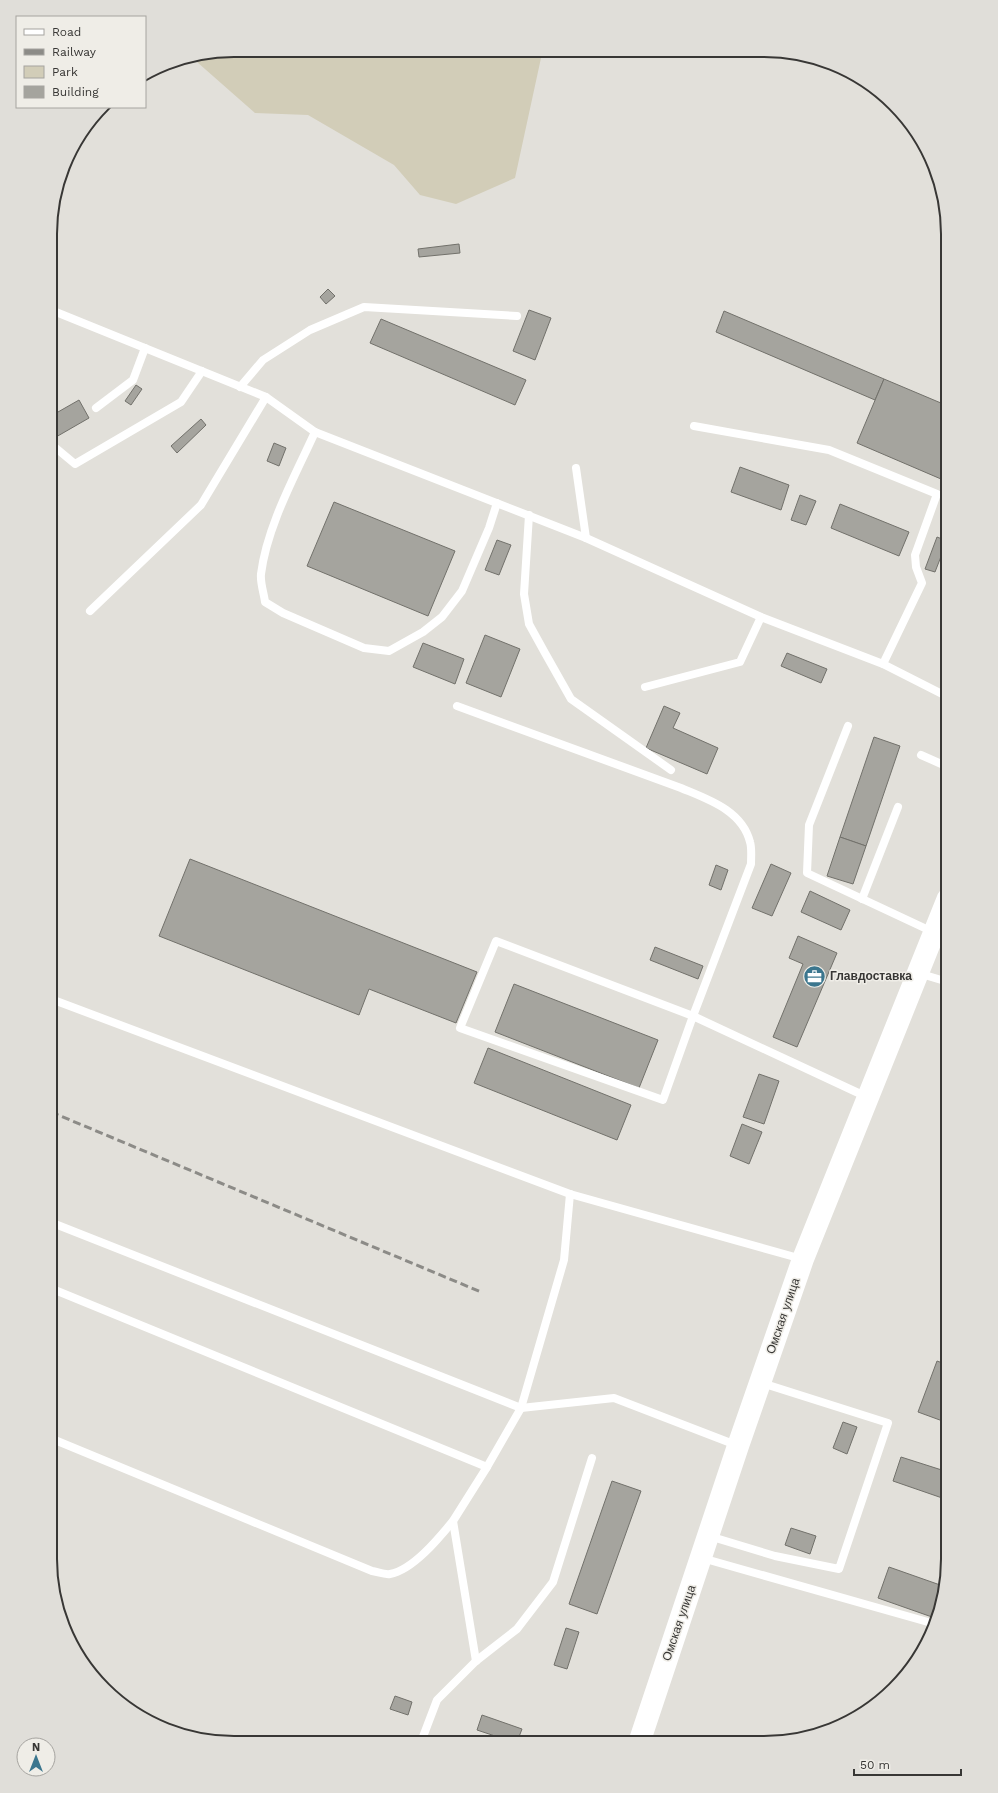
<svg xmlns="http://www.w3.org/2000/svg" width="998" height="1793" font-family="'Work Sans',sans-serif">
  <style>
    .green { fill: #d2cdb8 }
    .building { fill: #a5a49e; stroke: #72716b }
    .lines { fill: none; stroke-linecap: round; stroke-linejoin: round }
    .lane { stroke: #fff; stroke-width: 8 }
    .primary { stroke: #fff; stroke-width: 22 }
    .rail { stroke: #8c8b87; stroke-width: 3; stroke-dasharray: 8 4; stroke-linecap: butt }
    .labels { text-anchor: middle; stroke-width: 3; stroke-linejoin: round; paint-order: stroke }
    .poi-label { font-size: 12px; font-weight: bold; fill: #383735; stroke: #efede7; text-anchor: start }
    .street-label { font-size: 12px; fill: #383735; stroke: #efede7 }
    .rim { fill: none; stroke: #383735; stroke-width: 2 }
  </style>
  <rect width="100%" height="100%" fill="#e2e0da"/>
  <path class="green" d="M234,50l95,1 16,5 32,-5 189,1 -25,6 -26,120 -59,26 -36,-9 -26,-30 -86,-50 -53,-2 -58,-51 -16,-1z"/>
  <g class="building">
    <path d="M459,244l1,9 -41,4 -1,-8z"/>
    <path d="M328,289l7,7 -9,8 -6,-7z"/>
    <path d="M529,310l22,8 -16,42 -22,-9z"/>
    <path d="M724,311l160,68 -9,21 -159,-68z"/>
    <path d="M381,319l145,61 -11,25 -145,-62z"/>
    <path d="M884,379l64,27v76l-91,-39z"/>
    <path d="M136,385l6,4 -11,16 -6,-4z"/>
    <path d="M79,400l10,18 -33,19 -5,-8v-13z"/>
    <path d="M201,419l5,6 -29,28 -6,-7z"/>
    <path d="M274,443l12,5 -7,18 -12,-5z"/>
    <path d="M740,467l49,18 -8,25 -50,-18z"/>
    <path d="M800,495l16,6 -10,24 -15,-5z"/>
    <path d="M334,502l121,49 -27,65 -121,-50z"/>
    <path d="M840,504l69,28 -10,24 -68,-28z"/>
    <path d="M937,537l10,4 -12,31 -10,-3z"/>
    <path d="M497,540l14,5 -12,30 -14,-5z"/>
    <path d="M485,635l35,14 -19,48 -35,-14z"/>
    <path d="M423,643l41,16 -9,25 -42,-17z"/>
    <path d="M787,653l40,16 -6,14 -40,-17z"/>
    <path d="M664,706l16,7 -7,15 45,20 -11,26 -61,-26z"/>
    <path d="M874,737l26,9 -34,100 -26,-9z"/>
    <path d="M840,837l26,9 -13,38 -26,-8z"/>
    <path d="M190,859l287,113 -21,51 -87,-34 -10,26 -200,-79z"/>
    <path d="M771,864l20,9 -19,43 -20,-8z"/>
    <path d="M716,865l12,5 -7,20 -12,-5z"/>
    <path d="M810,891l40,19 -9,20 -40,-18z"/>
    <path d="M798,936l39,17 -40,94 -24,-10 30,-73 -14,-6z"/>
    <path d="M655,947l48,19 -5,13 -48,-19z"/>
    <path d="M514,984l144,56 -19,48 -144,-56z"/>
    <path d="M488,1048l143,57 -14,35 -143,-57z"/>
    <path d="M759,1074l20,7 -15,43 -21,-7z"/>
    <path d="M742,1124l20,8 -13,32 -19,-8z"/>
    <path d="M937,1361l11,4v58l-30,-11z"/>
    <path d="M843,1422l14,5 -10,27 -14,-6z"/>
    <path d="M901,1457l47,15v28l-55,-19z"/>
    <path d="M612,1481l29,10 -44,123 -28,-10z"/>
    <path d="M791,1528l25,8 -6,18 -25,-9z"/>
    <path d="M946,1550l2,1v13l-7,-2z"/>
    <path d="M889,1567l54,19 -11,31 -54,-19z"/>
    <path d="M566,1628l13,4 -12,37 -13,-4z"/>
    <path d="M395,1696l17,6 -4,13 -18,-6z"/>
    <path d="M482,1715l40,14 -5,13h-4l-36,-12z"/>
  </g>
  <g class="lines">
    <g class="lane">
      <path d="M51,310l215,87 49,35 271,106 175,79 122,47 65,33"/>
      <path d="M240,387l23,-27 47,-30 54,-23 153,9"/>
      <path d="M96,408l37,-28 12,-32"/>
      <path d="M694,426l135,24 108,44 -22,61 1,12 6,16 -39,81"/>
      <path d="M315,432c-20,44 -48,94 -54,142 -1,9 3,19 4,28l18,11 81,35 25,3 34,-19 19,-15 20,-26 27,-63 8,-25"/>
      <path d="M51,444l24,20 106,-62 21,-31"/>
      <path d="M576,468l10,70"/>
      <path d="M529,515l-5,79 5,30 16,29 26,46 100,71"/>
      <path d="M90,611l111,-106 65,-108"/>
      <path d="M645,687l95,-25 21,-45"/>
      <path d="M457,706l224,82c26,11 61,22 69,54 2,6 1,15 1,22l-58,152 -30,84 -203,-72 36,-87 197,75 174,81"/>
      <path d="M848,726l-39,99 -2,48 126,59"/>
      <path d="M921,755l27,12"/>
      <path d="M862,899l36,-92"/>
      <path d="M918,973l30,9"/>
      <path d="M51,999l519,195 232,65"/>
      <path d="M50,1222l471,186 93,-10 122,47"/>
      <path d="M50,1288l437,179"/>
      <path d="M50,1438l322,133c6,1 13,4 18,3 23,-4 49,-36 63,-53"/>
      <path d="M709,1536l66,20 64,13 49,-146 -126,-40"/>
      <path d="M702,1558l233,66"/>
      <path d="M476,1661l-23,-140 34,-54 34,-59 43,-148 6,-66"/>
      <path d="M421,1742l16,-42 39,-39 41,-32 36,-47 39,-124"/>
    </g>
    <path class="primary" d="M639,1743l99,-297 65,-187 145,-361"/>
    <path class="rail" d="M51,1112l430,180"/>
  </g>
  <defs>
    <symbol id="office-disc" viewBox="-11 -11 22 22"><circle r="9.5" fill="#3b768e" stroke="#efede7"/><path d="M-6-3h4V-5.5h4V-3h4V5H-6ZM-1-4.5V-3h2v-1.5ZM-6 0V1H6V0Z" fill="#fff"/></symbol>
  </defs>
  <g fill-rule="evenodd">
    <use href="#office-disc" x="802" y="964" width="25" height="25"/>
  </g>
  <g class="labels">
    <g class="poi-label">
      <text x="830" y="980">Главдоставка</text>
    </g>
    <g class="street-label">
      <text transform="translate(783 1316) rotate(-71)" y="4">Омская улица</text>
      <text transform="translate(679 1623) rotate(-71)" y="4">Омская улица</text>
    </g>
  </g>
  <path d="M0 0H998V1793H0ZM234 57H764A177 177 0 0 1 941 234V1559A177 177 0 0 1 764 1736H234A177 177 0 0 1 57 1559V234A177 177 0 0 1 234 57Z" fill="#e0ded9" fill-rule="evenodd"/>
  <path class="rim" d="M234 57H764A177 177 0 0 1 941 234V1559A177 177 0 0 1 764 1736H234A177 177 0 0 1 57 1559V234A177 177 0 0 1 234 57Z"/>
  <rect x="16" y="16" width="130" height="92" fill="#efede7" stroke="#a6a4a0"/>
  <rect x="24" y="29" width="20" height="6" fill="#ffffff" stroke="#a6a4a0"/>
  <text x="52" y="36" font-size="12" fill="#383735">Road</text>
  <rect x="24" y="49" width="20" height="6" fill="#8c8b87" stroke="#a6a4a0"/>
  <text x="52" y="56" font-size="12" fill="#383735">Railway</text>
  <rect x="24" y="66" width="20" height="12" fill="#d2cdb8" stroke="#a6a4a0"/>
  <text x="52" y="76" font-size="12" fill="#383735">Park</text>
  <rect x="24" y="86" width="20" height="12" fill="#a5a49e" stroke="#a6a4a0"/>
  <text x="52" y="96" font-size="12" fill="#383735">Building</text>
  <g transform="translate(36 1757)"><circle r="19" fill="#efede7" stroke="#a6a4a0"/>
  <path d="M0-3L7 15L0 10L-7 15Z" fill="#3b768e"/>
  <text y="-6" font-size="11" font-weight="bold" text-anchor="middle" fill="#383735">N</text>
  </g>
  <path d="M854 1769v6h107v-6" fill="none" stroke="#383735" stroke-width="2"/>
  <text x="860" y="1769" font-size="12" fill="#383735" stroke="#efede7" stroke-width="3" paint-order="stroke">50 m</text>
</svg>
